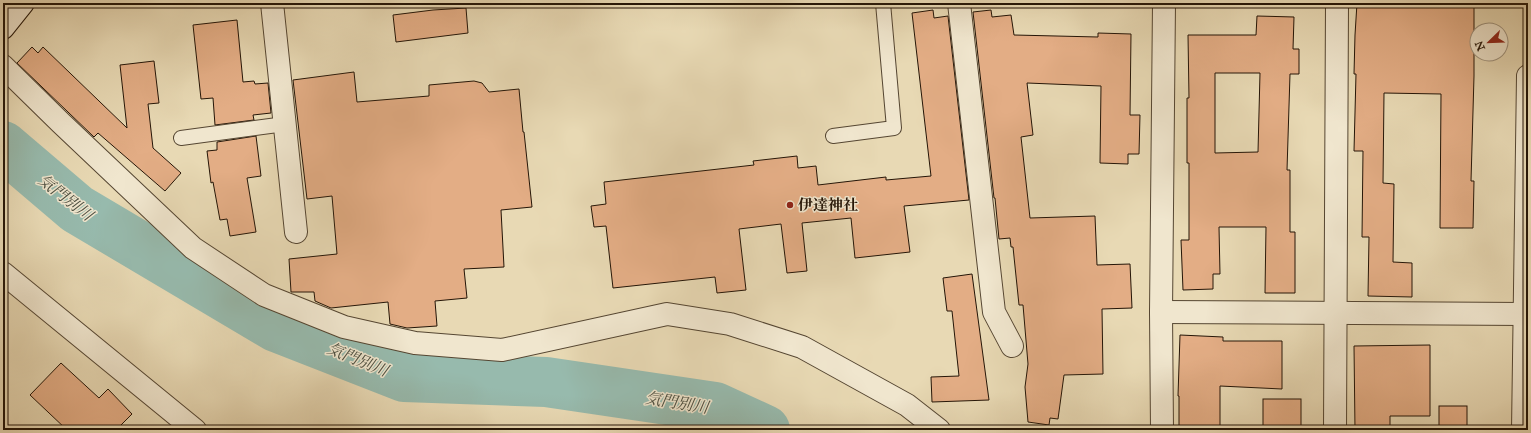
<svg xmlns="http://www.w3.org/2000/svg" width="1531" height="433" font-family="'IM FELL Great Primer','Noto Serif JP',serif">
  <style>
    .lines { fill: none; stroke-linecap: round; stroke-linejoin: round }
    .river { stroke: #97baad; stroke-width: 50 }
    .building { fill: #e3ad85; stroke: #241507; fill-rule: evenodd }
    .lane-casing { stroke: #554632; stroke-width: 16 }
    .street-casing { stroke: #554632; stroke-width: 24 }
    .secondary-casing { stroke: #241507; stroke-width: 24 }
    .lane { stroke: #f0e6ce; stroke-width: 14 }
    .street { stroke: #f0e6ce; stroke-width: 22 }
    .secondary { stroke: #f0e6ce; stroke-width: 22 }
    .poi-dot { fill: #8f2418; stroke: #f0e6ce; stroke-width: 1.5 }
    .labels { text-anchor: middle; stroke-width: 3; stroke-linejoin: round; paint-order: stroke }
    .poi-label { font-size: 15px; font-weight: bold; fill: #241507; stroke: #f0e6ce; text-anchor: start }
    .water-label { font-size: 16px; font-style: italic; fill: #4c4f41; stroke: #f0e6ce }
  </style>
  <rect width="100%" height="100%" fill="#e8d9b4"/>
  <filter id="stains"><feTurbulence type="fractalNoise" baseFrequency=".005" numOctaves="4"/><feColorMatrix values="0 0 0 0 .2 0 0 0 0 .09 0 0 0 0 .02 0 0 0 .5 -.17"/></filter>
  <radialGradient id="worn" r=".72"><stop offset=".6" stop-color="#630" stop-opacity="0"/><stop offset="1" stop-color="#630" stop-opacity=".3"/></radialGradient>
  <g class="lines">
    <path class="river" d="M3,146l74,63 199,118 128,50 142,5 169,25 50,23"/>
  </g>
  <g class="building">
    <path d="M1357,3h117v73l-3,105h3l-1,47h-33l1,-134 -57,-1 -1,90 11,1 -1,78 19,1v34l-44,-1 1,-59h-7l1,-86h-9l2,-77h-2l1,-39z"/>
    <path d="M466,8l2,25 -72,9 -3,-27 40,-5z"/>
    <path d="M933,10l1,8 14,-2 21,184 -65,6 6,46 -55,6 -4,-40 -49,5 5,48 -20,2 -6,-49 -42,5 7,61 -29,3 -2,-16 -102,11 -7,-62 -12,1 -3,-21 15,-2 -2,-22 150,-17 -1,-4 44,-5 1,12 18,-2 2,19 68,-8v3l45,-4 -19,-163z"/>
    <path d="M991,10l1,7 19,-2 3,20 84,2v-4l33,1 -1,81h10l-1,39h-11v10l-28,-1 1,-77 -74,-3 6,52 -12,2 9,81 65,-2 2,49 33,-1 2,44 -30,1 1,65 -39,1 -6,44 -8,-1 -1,7 -21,-3 -3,-35 3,-23 -5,-59h-4l-6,-58h-2l-1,-9 -11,1 -4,-41h-1l-21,-186z"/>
    <path d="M1257,16l37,1 -1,32h6v25h-9l-3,96h3v62h5v61h-30l1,-66h-47l1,47h-7v15l-30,1 -2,-50h8v-77h-2v-65h2l-1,-63h68zM1215,73h45l-2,79 -43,1z"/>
    <path d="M237,20l6,62 11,-1 1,3 13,-1 3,30 -18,2 1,5 -39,5 -2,-27 -12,1 -8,-74z"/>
    <path d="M32,47l6,6 5,-6 84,81 -7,-63 34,-4 5,42 -11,1 5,44 28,25 -16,18 -67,-58 -4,4 -77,-74z"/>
    <path d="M354,72l3,30 72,-6v-11l45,-4 8,2 7,9 30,-3 4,43h1l8,75 -31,3 3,57 -40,2 3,29 -32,3 2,25 -30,2 -17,-4 -2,-22 -57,6 -16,-7 -1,-9h-23l-2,-33 48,-5 -5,-58 -25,3 -14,-119z"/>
    <path d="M256,136l5,40 -14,2 9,54 -26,4 -3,-17 -7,1 -7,-38 -2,1 -4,-32 10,-1v-8z"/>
    <path d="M972,274l17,126 -57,2 -1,-25 28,-1 -7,-65h-5l-4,-33z"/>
    <path d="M1180,335l43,2v4h59v48l-62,-3v44h-41v-34h-1z"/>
    <path d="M1430,345v71h-40v14h-35l-1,-84z"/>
    <path d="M61,363l38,35 9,-9 24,25 -16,16h-49l-37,-35z"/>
    <rect x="1263" y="399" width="38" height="31"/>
    <rect x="1439" y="406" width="28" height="24"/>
  </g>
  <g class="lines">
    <defs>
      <g id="lane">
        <path d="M833,136l61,-8 -11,-125"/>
        <path d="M181,138l104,-14"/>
      </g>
      <g id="street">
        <path d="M272,3l24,229"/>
        <path d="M959,3l35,309 18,34"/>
        <path d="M3,66l58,57 132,125 71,47 80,32 71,16 87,7 165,-36 63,10 72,23 105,58 32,25"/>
        <path d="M3,273l192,157"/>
        <path d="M1161,312l367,2"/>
        <path d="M1162,430l-1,-118 3,-309"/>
        <path d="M1335,430l2,-427"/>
        <path d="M1523,430l5,-354"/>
      </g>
      <path id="secondary" d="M3,28l20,-25"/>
    </defs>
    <use href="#lane" class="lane-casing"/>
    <use href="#street" class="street-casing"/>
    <use href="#secondary" class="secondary-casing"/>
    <use href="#lane" class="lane"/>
    <use href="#street" class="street"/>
    <use href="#secondary" class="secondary"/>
  </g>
  <circle class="poi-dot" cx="790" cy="205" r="4"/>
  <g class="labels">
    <g class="poi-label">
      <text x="798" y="210">伊達神社</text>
    </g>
    <g class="water-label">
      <text transform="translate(66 197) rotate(38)" y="6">気門別川</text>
      <text transform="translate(358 359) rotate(22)" y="6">気門別川</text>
      <text transform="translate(677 402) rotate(9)" y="6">気門別川</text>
    </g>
  </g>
  <rect width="1531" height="433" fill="none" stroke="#e8d9b4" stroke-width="16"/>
  <rect x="4" y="4" width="1523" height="425" fill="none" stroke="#241507" stroke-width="2"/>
  <rect x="8" y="8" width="1515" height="417" fill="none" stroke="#241507"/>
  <g transform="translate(1489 42) rotate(247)"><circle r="19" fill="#f0e6ce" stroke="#9e927e"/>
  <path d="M0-3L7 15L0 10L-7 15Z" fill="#8f2418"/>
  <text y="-6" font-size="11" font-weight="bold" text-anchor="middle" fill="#241507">N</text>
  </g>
  <rect width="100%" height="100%" filter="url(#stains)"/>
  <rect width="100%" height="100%" fill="url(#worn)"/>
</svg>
